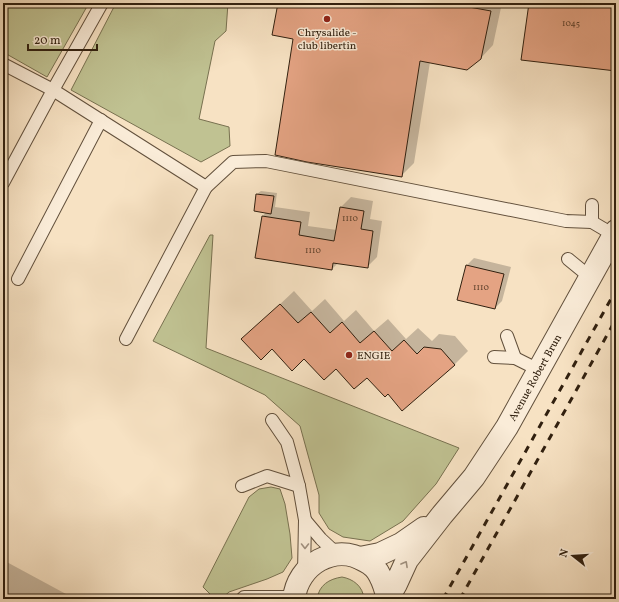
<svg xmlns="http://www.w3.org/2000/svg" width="619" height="602" font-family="Vollkorn,serif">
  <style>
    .green { fill: #c0c292; stroke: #787150 }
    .shadow { fill: #0003 }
    .building { fill: #e4a383; stroke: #31200f }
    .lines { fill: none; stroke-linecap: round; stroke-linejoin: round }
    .service-casing { stroke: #62503c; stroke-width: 14 }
    .tertiary-casing { stroke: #62503c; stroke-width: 24 }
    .service { stroke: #faecd8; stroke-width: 12 }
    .tertiary { stroke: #faecd8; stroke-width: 22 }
    .rail { stroke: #31200f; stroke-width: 3; stroke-dasharray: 7 7; stroke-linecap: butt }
    .oneway { stroke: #a0907e }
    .poi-dot { fill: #8f2418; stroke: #faecd8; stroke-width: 1.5 }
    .labels { text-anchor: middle; stroke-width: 3; stroke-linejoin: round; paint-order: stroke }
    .number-label { font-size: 9px; fill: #5e412c }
    .poi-label { font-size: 11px; fill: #31200f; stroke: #faecd8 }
    .street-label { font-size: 11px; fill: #31200f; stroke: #faecd8 }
  </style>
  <rect width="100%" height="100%" fill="#f7e2c3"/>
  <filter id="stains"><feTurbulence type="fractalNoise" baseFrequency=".005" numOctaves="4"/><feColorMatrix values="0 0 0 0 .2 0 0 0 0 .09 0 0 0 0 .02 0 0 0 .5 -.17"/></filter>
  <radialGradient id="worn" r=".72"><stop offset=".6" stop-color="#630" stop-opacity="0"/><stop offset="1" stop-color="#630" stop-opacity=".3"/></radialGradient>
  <g class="green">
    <path d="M3,3h86l-42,74 -44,-25z"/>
    <path d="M116,3h112l-2,28 -11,10 -16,78 30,8 1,19 -29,16 -130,-72z"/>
    <path d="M210,235h3l-7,113 253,100 -23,36 -33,37 -33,20 -27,-4 -14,-8 -10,-16v-18l-19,-69 -35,-31 -112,-54z"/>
    <path d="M271,487l9,2 5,15 5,30 2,24 -9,14 -16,7 -38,13 -8,7h-6l-12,-12 46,-90 10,-8z"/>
    <path d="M342,577c11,2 21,9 22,22h-47c2,-14 12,-20 25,-22z"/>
  </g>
  <g class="shadow">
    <path d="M279,3h223l-9,42 -13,14 -50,3 -16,101 -13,13 -106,-138z"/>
    <path d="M261,191l16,2 -2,14 35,5 -2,14 29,4 4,-23 10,-10 22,4 -3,18 12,2 -5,36 -10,10 -29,-4 -6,6 -69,-53 3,-4 -9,-18z"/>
    <path d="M474,258l37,9 -9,34 -7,7 -37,-9 9,-34z"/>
    <path d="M294,291l18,20 13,-12 19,22 12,-11 18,21 14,-12 18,20 12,-11 14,13 7,-7 16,2 13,15 -13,13 -52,45 -15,-16 -21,-17 -63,-18 -61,-19z"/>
    <path d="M3,560l63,34 -3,5h-60z"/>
  </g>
  <g class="building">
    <path d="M278,3h169l44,8 -10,48 -14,11 -47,-9 -18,116 -95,-15 -32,-7 18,-116 -21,-4z"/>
    <path d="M529,3h87v68l-95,-11z"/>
    <path d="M256,194l18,2 -3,18 -17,-3z"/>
    <path d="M340,207l24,4 -3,18 12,2 -5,37 -35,-5 -1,7 -77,-12 7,-42 39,6 -2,13 35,6z"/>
    <path d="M466,265l38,9 -9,35 -38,-9z"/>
    <path d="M280,304l18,19 13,-11 19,21 12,-11 18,21 14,-12 18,20 12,-11 13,14 7,-7 17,2 14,16 -53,46 -14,-17 -3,3 -18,-19 -13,11 -18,-20 -12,11 -20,-21 -12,12 -20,-22 -11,11 -20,-21z"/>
  </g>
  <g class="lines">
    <defs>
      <g id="service">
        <path d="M102,3l-49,87 153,97 -80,152"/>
        <path d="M3,64l50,26 -50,93"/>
        <path d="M206,187l27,-25 33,-1 300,60 26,1"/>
        <path d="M592,205v17l22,13"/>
        <path d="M568,259l22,18"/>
        <path d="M18,279l83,-159"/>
        <path d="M507,336l8,22"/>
        <path d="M494,357l21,1 24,12"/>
        <path d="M272,420l15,22 12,44 6,34 -1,53"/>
        <path d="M242,486l25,-10 32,10"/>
        <path d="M305,520l16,19 16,15"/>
        <path d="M242,599l2,-2h50"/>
      </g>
      <g id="tertiary">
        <path d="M360,558l20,-4 21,-10 23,-16"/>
        <path id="s1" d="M388,598l8,-14 11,-24 35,-45 32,-38 33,-50 109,-196"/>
        <path d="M294,599c3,-34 41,-57 71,-38 6,3 12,8 15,15 4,7 6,15 8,23"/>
      </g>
    </defs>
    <use href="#service" class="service-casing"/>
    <use href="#tertiary" class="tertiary-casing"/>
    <use href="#service" class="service"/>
    <use href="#tertiary" class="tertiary"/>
    <g class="rail">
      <path d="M443,599l173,-309"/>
      <path d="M460,599l156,-280"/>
    </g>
  </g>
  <defs><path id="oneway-chevron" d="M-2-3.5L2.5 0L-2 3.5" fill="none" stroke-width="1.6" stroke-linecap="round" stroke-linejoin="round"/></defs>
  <g class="oneway">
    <use href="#oneway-chevron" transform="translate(305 546) rotate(90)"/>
    <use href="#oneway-chevron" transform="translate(405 564) rotate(-61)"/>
  </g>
  <g class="poi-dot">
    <circle cx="327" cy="19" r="4"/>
    <circle cx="349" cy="355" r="4"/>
  </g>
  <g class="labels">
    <g class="number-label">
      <text x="571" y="26">1045</text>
      <text x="350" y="221">1110</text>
      <text x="313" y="253">1110</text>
      <text x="481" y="290">1110</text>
    </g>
    <g class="poi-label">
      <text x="327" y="36">Chrysalide -<tspan x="327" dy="13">club libertin</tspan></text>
      <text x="357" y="359" text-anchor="start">ENGIE</text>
    </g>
    <g class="street-label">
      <text dy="4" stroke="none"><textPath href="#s1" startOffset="266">Avenue Robert Brun</textPath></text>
    </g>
  </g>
  <rect width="619" height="602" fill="none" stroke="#f7e2c3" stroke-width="16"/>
  <rect x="4" y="4" width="611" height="594" fill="none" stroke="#31200f" stroke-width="2"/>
  <rect x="8" y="8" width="603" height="586" fill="none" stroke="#31200f"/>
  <g transform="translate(573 556) rotate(287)" stroke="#faecd8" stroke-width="3" paint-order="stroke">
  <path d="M0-3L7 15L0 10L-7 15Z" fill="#31200f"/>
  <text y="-6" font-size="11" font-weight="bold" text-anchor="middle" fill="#31200f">N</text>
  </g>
  <path d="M28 44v6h69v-6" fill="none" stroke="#31200f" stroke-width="2"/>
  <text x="34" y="44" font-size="12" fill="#31200f" stroke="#faecd8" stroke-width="3" paint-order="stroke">20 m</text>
  <rect width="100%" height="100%" filter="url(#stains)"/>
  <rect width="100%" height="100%" fill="url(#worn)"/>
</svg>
